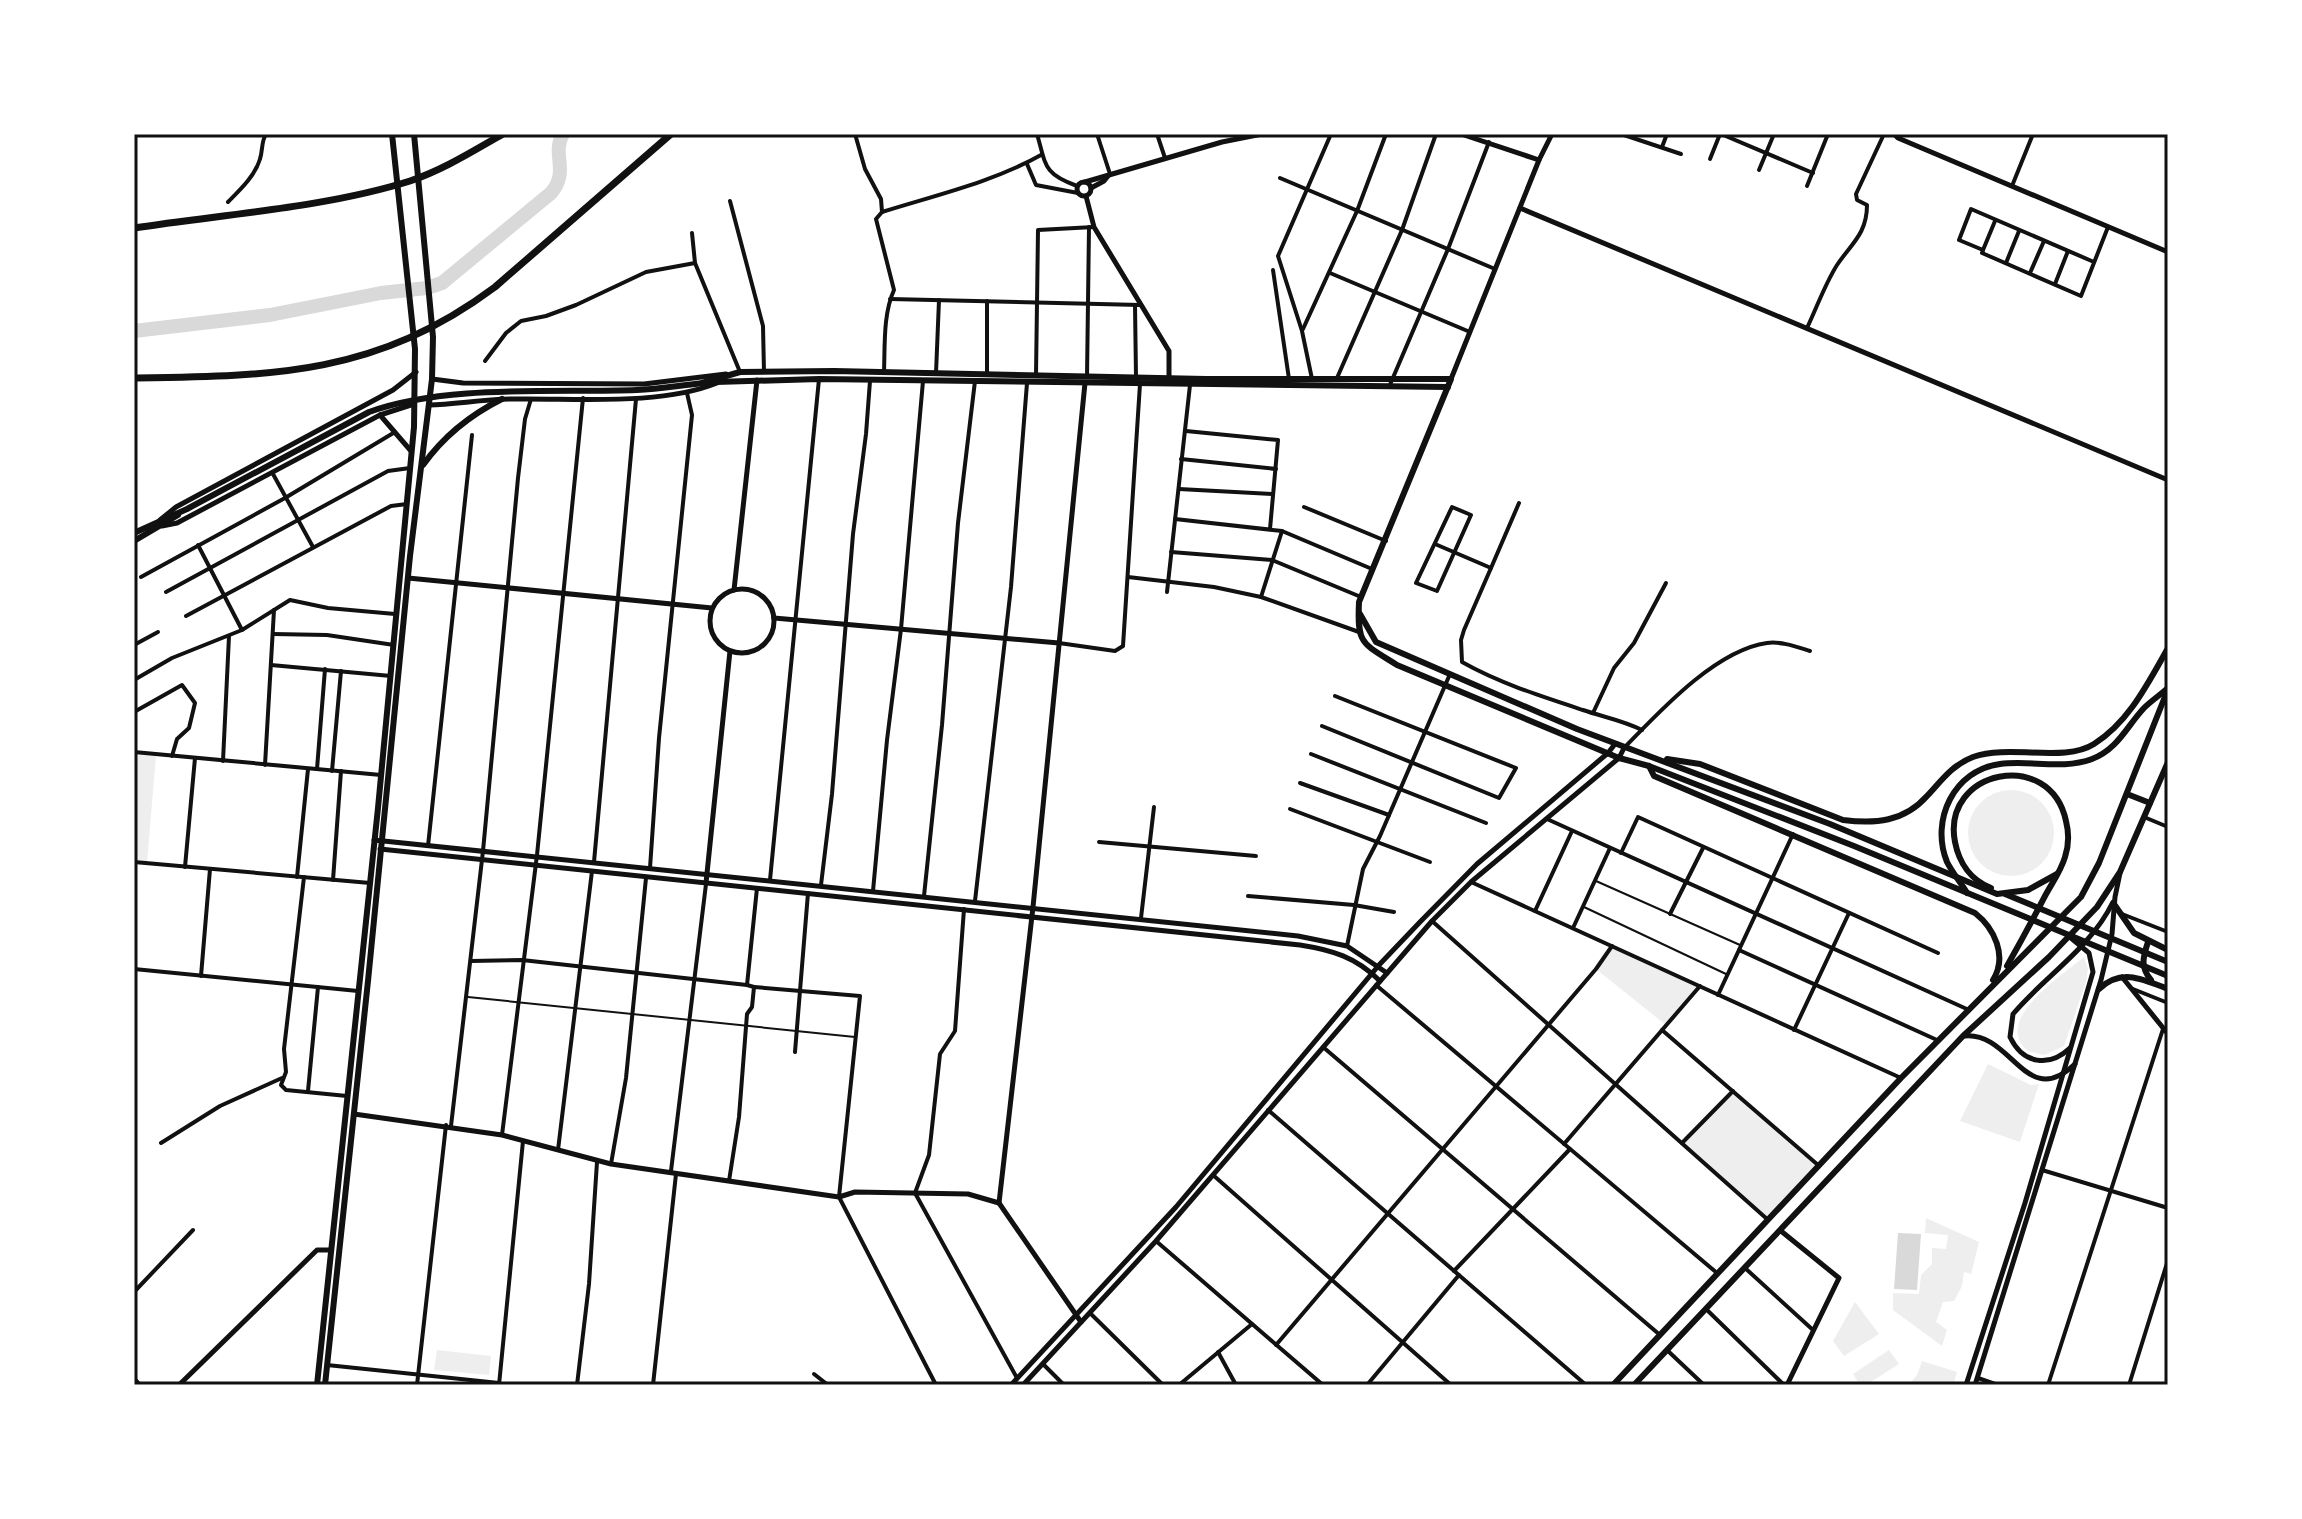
<svg xmlns="http://www.w3.org/2000/svg" width="2302" height="1519" font-family="Mulish,sans-serif">
  <style>
    .green { fill: #eee }
    .water { fill: #d9d9d9 }
    .lines { fill: none; stroke-linecap: round; stroke-linejoin: round }
    .river { stroke: #d9d9d9; stroke-width: 14 }
    .service { stroke: #111; stroke-width: 2 }
    .minor { stroke: #111; stroke-width: 4 }
    .tertiary { stroke: #111; stroke-width: 5 }
    .secondary { stroke: #111; stroke-width: 5 }
    .primary { stroke: #111; stroke-width: 6 }
    .trunk { stroke: #111; stroke-width: 6 }
    .motorway { stroke: #111; stroke-width: 7 }
    .neatline { fill: none; stroke: #111; stroke-width: 3 }
  </style>
  <rect width="100%" height="100%" fill="#fff"/>
  <g class="green">
    <path d="M136,753l20,2 -9,108 -13,-1z"/>
    <circle cx="2011" cy="833" r="43"/>
    <path d="M1612,946l88,40 -34,39 -70,-56z"/>
    <path d="M2084,957l4,12 -2,13 -22,64 -20,9 -16,-4c-37,-31 35,-76 56,-94z"/>
    <path d="M1988,1064l43,21 8,-1 -19,58 -60,-21z"/>
    <path d="M1733,1091l87,76 -51,53 -87,-77z"/>
    <path d="M1926,1218l53,24 -8,32 -7,-2 -2,14 -8,15 -11,1 -7,20 11,8 -5,16 -49,-36v-17l26,1 2,-19 11,-11v-16l14,1 2,-14 -23,-2z"/>
    <path d="M1855,1302l24,32 -35,22 -11,-15z"/>
    <path d="M437,1350l54,6 -2,19 -55,-5z"/>
    <path d="M1889,1350l10,14 -33,21h-11l3,-3 -5,-8z"/>
    <path d="M1922,1361l35,11 -4,13h-44l8,-10z"/>
  </g>
  <path class="water" d="M1898,1233l23,1 -4,56 -23,-1z"/>
  <g class="lines">
    <path class="river" d="M134,331l136,-16 111,-22 46,-5 15,-5 109,-90c19,-22 0,-39 12,-59"/>
    <g class="service">
      <path d="M1596,881l144,64"/>
      <path d="M1584,907l142,67"/>
      <path d="M468,997l387,40"/>
    </g>
    <g class="minor">
      <path d="M855,134l10,35 16,30 1,13 -6,7 18,71c-11,24 -9,56 -10,82"/>
      <path d="M1037,134c9,31 6,40 40,52"/>
      <path d="M1097,134l13,40"/>
      <path d="M1157,134l8,24"/>
      <path d="M1621,134l60,20"/>
      <path d="M1721,134l92,39"/>
      <path d="M1662,147l5,-13"/>
      <path d="M1710,159l10,-25"/>
      <path d="M1027,164l9,21 42,8"/>
      <path d="M1759,170l15,-36"/>
      <path d="M1280,178l215,91"/>
      <path d="M1807,186l21,-52"/>
      <path d="M2012,186l21,-52"/>
      <path d="M730,201l33,125 1,46"/>
      <path d="M228,202c12,-12 27,-26 32,-43 3,-9 1,-17 6,-25"/>
      <path d="M882,212c54,-17 111,-30 159,-57"/>
      <path d="M692,233l3,30 45,109"/>
      <path d="M1983,250l12,-29"/>
      <path d="M2094,262l-123,-53 -12,31 24,10 -1,3 99,43 27,-69"/>
      <path d="M2006,263l13,-32"/>
      <path d="M1273,270l16,109"/>
      <path d="M1330,273l140,59"/>
      <path d="M2030,273l14,-32"/>
      <path d="M2055,284l13,-33"/>
      <path d="M890,299l250,6"/>
      <path d="M1135,305l1,72"/>
      <path d="M1807,328c10,-21 18,-44 30,-63 14,-21 30,-31 30,-60l-10,-5 -1,-6 28,-60"/>
      <path d="M1303,329l54,-118 29,-77"/>
      <path d="M485,361l21,-28 15,-12 25,-5 30,-11 70,-33 49,-9"/>
      <path d="M936,373l3,-73"/>
      <path d="M987,374v-73"/>
      <path d="M1036,375l2,-145 56,-3"/>
      <path d="M1087,377l2,-150"/>
      <path d="M1337,378l65,-148 34,-96"/>
      <path d="M1312,379l-10,-48 -24,-75 53,-122"/>
      <path d="M1389,387l59,-138 41,-107"/>
      <path d="M1186,431l92,9 -8,89"/>
      <path d="M1181,459l95,10"/>
      <path d="M273,474l40,73"/>
      <path d="M1179,489l93,5"/>
      <path d="M1304,507l82,34"/>
      <path d="M1452,507l19,8 -34,76 -21,-8z"/>
      <path d="M1175,519l107,12 90,38"/>
      <path d="M1435,544l56,24 28,-65"/>
      <path d="M198,545l44,85"/>
      <path d="M1171,552l101,8 89,37"/>
      <path d="M1491,568l-27,62 -3,10 1,22c37,21 81,35 121,48 20,7 39,10 59,20"/>
      <path d="M141,577l144,-79 110,-66"/>
      <path d="M1128,577l86,10 47,10 98,35"/>
      <path d="M166,592l222,-121 22,-3"/>
      <path d="M1167,592l23,-207"/>
      <path d="M1261,597l21,-66"/>
      <path d="M186,616l205,-110 16,-2"/>
      <path d="M273,634l54,1 67,10"/>
      <path d="M1059,643l56,8 8,-5 17,-262"/>
      <path d="M134,645l24,-13"/>
      <path d="M271,665l120,11"/>
      <path d="M134,680l38,-22 70,-28 48,-30 38,8 67,6"/>
      <path d="M134,712l48,-27 13,18 -6,25 -12,11 -5,17"/>
      <path d="M1593,713l21,-45 20,-25 32,-60"/>
      <path d="M1322,726l177,72 17,-30 -181,-72"/>
      <path d="M1626,746c34,-35 90,-96 141,-103 14,-2 30,4 43,8"/>
      <path d="M134,752l247,23"/>
      <path d="M1311,754l175,69"/>
      <path d="M223,761l6,-125"/>
      <path d="M265,765l9,-155"/>
      <path d="M317,769l8,-100"/>
      <path d="M332,771l9,-100"/>
      <path d="M1300,783l89,32"/>
      <path d="M1290,809l140,53"/>
      <path d="M2144,817l24,10"/>
      <path d="M1547,819l422,191"/>
      <path d="M1099,842l157,14"/>
      <path d="M428,846l44,-411"/>
      <path d="M1621,853l17,-36 300,136"/>
      <path d="M134,862l236,21"/>
      <path d="M594,862l42,-463"/>
      <path d="M185,867l10,-109"/>
      <path d="M650,868l9,-130 33,-323 -5,-22"/>
      <path d="M297,877l11,-108"/>
      <path d="M304,877l-20,172 2,23 -5,13 5,5 61,6"/>
      <path d="M333,880l8,-109"/>
      <path d="M770,880l49,-501"/>
      <path d="M1471,882l430,196"/>
      <path d="M821,885l11,-91 21,-260 13,-100 4,-53"/>
      <path d="M873,891l14,-151 14,-111 22,-248"/>
      <path d="M924,896l18,-171 16,-202 17,-142"/>
      <path d="M1248,896l106,9 40,7"/>
      <path d="M975,901l36,-314 16,-204"/>
      <path d="M964,909l-9,122 -15,23 -11,101 -14,38 102,185"/>
      <path d="M1535,911l37,-80"/>
      <path d="M1670,914l33,-66"/>
      <path d="M2122,914l46,18"/>
      <path d="M1141,918l13,-111"/>
      <path d="M1432,921l335,298"/>
      <path d="M1573,928l37,-80"/>
      <path d="M1347,946l16,-77 17,-33 70,-162"/>
      <path d="M1739,950l198,90"/>
      <path d="M471,961l51,-1 225,25"/>
      <path d="M134,969l224,22"/>
      <path d="M201,976l9,-107"/>
      <path d="M1376,985l341,288"/>
      <path d="M754,987l106,9 -21,201 97,188"/>
      <path d="M2133,989l35,14"/>
      <path d="M1718,995l75,-161"/>
      <path d="M1662,1030l156,135"/>
      <path d="M1794,1030l55,-117"/>
      <path d="M1323,1047l337,288"/>
      <path d="M795,1052l13,-159"/>
      <path d="M308,1091l10,-104"/>
      <path d="M1268,1110l318,275"/>
      <path d="M451,1126l32,-275 35,-373 7,-59 6,-20"/>
      <path d="M502,1135l35,-280 46,-457"/>
      <path d="M161,1143l59,-37 62,-28"/>
      <path d="M1682,1143l51,-52"/>
      <path d="M1564,1144l136,-158"/>
      <path d="M558,1150l34,-279"/>
      <path d="M611,1164l15,-86 20,-200"/>
      <path d="M2042,1170l126,38"/>
      <path d="M671,1171l35,-287"/>
      <path d="M1213,1175l238,210"/>
      <path d="M729,1181l10,-64 8,-103 5,-7 2,-20 -7,-2 10,-97"/>
      <path d="M1156,1241l167,144"/>
      <path d="M1745,1268l68,62"/>
      <path d="M1454,1271l116,-122"/>
      <path d="M134,1292l59,-62"/>
      <path d="M1706,1309l78,76"/>
      <path d="M1090,1313l73,72"/>
      <path d="M1276,1345l320,-376 16,-23"/>
      <path d="M1668,1351l36,34"/>
      <path d="M1218,1352l18,33"/>
      <path d="M1043,1364l21,21"/>
      <path d="M327,1365l172,18"/>
      <path d="M814,1374l14,11"/>
      <path d="M134,1378l6,7"/>
      <path d="M1978,1378l20,7"/>
      <path d="M417,1385l29,-260"/>
      <path d="M499,1385l24,-244"/>
      <path d="M577,1385l12,-101 8,-122"/>
      <path d="M653,1385l23,-211"/>
      <path d="M1179,1385l73,-61"/>
      <path d="M1367,1385l92,-110"/>
      <path d="M2048,1385l115,-356"/>
      <path d="M2129,1385l39,-125"/>
    </g>
    <g class="tertiary">
      <path d="M1461,134l78,26"/>
      <path d="M1894,134l4,4 270,114"/>
      <path d="M1085,182l137,-40 40,-8"/>
      <circle cx="1084" cy="189" r="7"/>
      <path d="M1091,188l13,-7 4,-5"/>
      <path d="M1086,196l8,31 75,124v30"/>
      <path d="M1520,208l648,272"/>
      <path d="M432,379l31,4 181,1 82,-10"/>
      <path d="M1451,379l88,-219 13,-26"/>
      <path d="M429,405c28,-1 57,-6 86,-6 62,-1 145,7 202,-16"/>
      <path d="M380,415l31,36"/>
      <path d="M160,520l16,-13 217,-117 23,-18"/>
      <path d="M162,526l15,-3 203,-108 34,-11"/>
      <path d="M408,578l304,30"/>
      <circle cx="742" cy="621" r="32"/>
      <path d="M734,590l23,-210"/>
      <path d="M774,618l285,25"/>
      <path d="M374,840l924,96 49,10 40,27"/>
      <path d="M380,849l920,96c32,5 56,12 80,36"/>
      <path d="M706,883l24,-232"/>
      <path d="M2122,977l46,57"/>
      <path d="M354,1114l148,21 109,29 228,33 16,-5 113,2 31,9"/>
      <path d="M999,1203l34,-296 52,-524"/>
      <path d="M999,1203l82,119"/>
      <path d="M1781,1231l58,47 -52,107"/>
      <path d="M179,1385l138,-135h14"/>
    </g>
    <g class="secondary">
      <path d="M1965,1036c47,-4 61,75 110,28"/>
      <path d="M2070,1048c-21,20 -47,16 -60,-11l3,-23c33,-39 77,-65 100,-112"/>
      <path d="M1011,1385l165,-178 203,-242 41,-43 57,-58 131,-111 7,-9"/>
      <path d="M1023,1385l133,-144 276,-320 39,-39 148,-124 5,-10"/>
      <path d="M1966,1385l59,-182 68,-231 -4,-19 -18,-15"/>
      <path d="M1975,1385l126,-405 11,-46 3,-37 5,-24"/>
    </g>
    <g class="primary">
      <path d="M716,382l103,-3 629,8"/>
      <path d="M702,383l38,-11 94,-1 372,8h245l-92,223c-2,43 3,41 38,63l222,93 30,8 205,80 314,130"/>
      <path d="M134,533l53,-24 182,-97c77,-28 186,-19 268,-22 23,-1 45,-5 67,-7"/>
      <path d="M134,541l44,-26"/>
      <path d="M1360,614l16,28 201,87 253,95 167,70 31,-4 29,-16"/>
      <path d="M1667,759l33,5 143,56c32,4 61,2 84,-24 15,-16 25,-31 46,-39 38,-13 91,6 121,-13 35,-22 54,-61 74,-96"/>
      <path d="M1649,766l5,10 321,137c19,15 33,43 18,67"/>
      <path d="M2127,794l23,9"/>
      <path d="M1991,888c-20,-8 -32,-25 -36,-46 -14,-72 95,-95 111,-21 3,12 3,24 -1,36 -4,14 -13,26 -20,39 -12,23 -25,47 -38,70"/>
      <path d="M1967,893c-6,-10 -15,-21 -20,-31 -17,-42 7,-92 53,-98 31,-4 62,6 92,-5 26,-10 35,-33 52,-51 7,-7 16,-13 24,-20"/>
      <path d="M2005,894l163,68"/>
      <path d="M2114,904l20,29 34,17"/>
      <path d="M2148,942c-5,15 -8,25 3,38"/>
      <path d="M2099,989c22,-21 44,-10 69,0"/>
      <path d="M1613,1385l288,-307 180,-181 18,-34 69,-174"/>
      <path d="M1634,1385l329,-349 86,-79 48,-50 23,-35 48,-110"/>
    </g>
    <g class="trunk">
      <path d="M423,465c20,-28 47,-50 79,-66"/>
      <path d="M317,1385l61,-577 36,-381 1,-78 -23,-215"/>
      <path d="M325,1385l43,-404 42,-425 22,-177 1,-42 -19,-203"/>
    </g>
    <g class="motorway">
      <path d="M134,228c90,-14 190,-20 276,-47 33,-11 63,-30 93,-47"/>
      <path d="M134,378c141,-2 243,-3 361,-91l176,-153"/>
    </g>
  </g>
  <rect width="2302" height="1519" fill="none" stroke="#ffffff" stroke-width="272"/>
  <rect x="136" y="136" width="2030" height="1247" class="neatline"/>
</svg>
